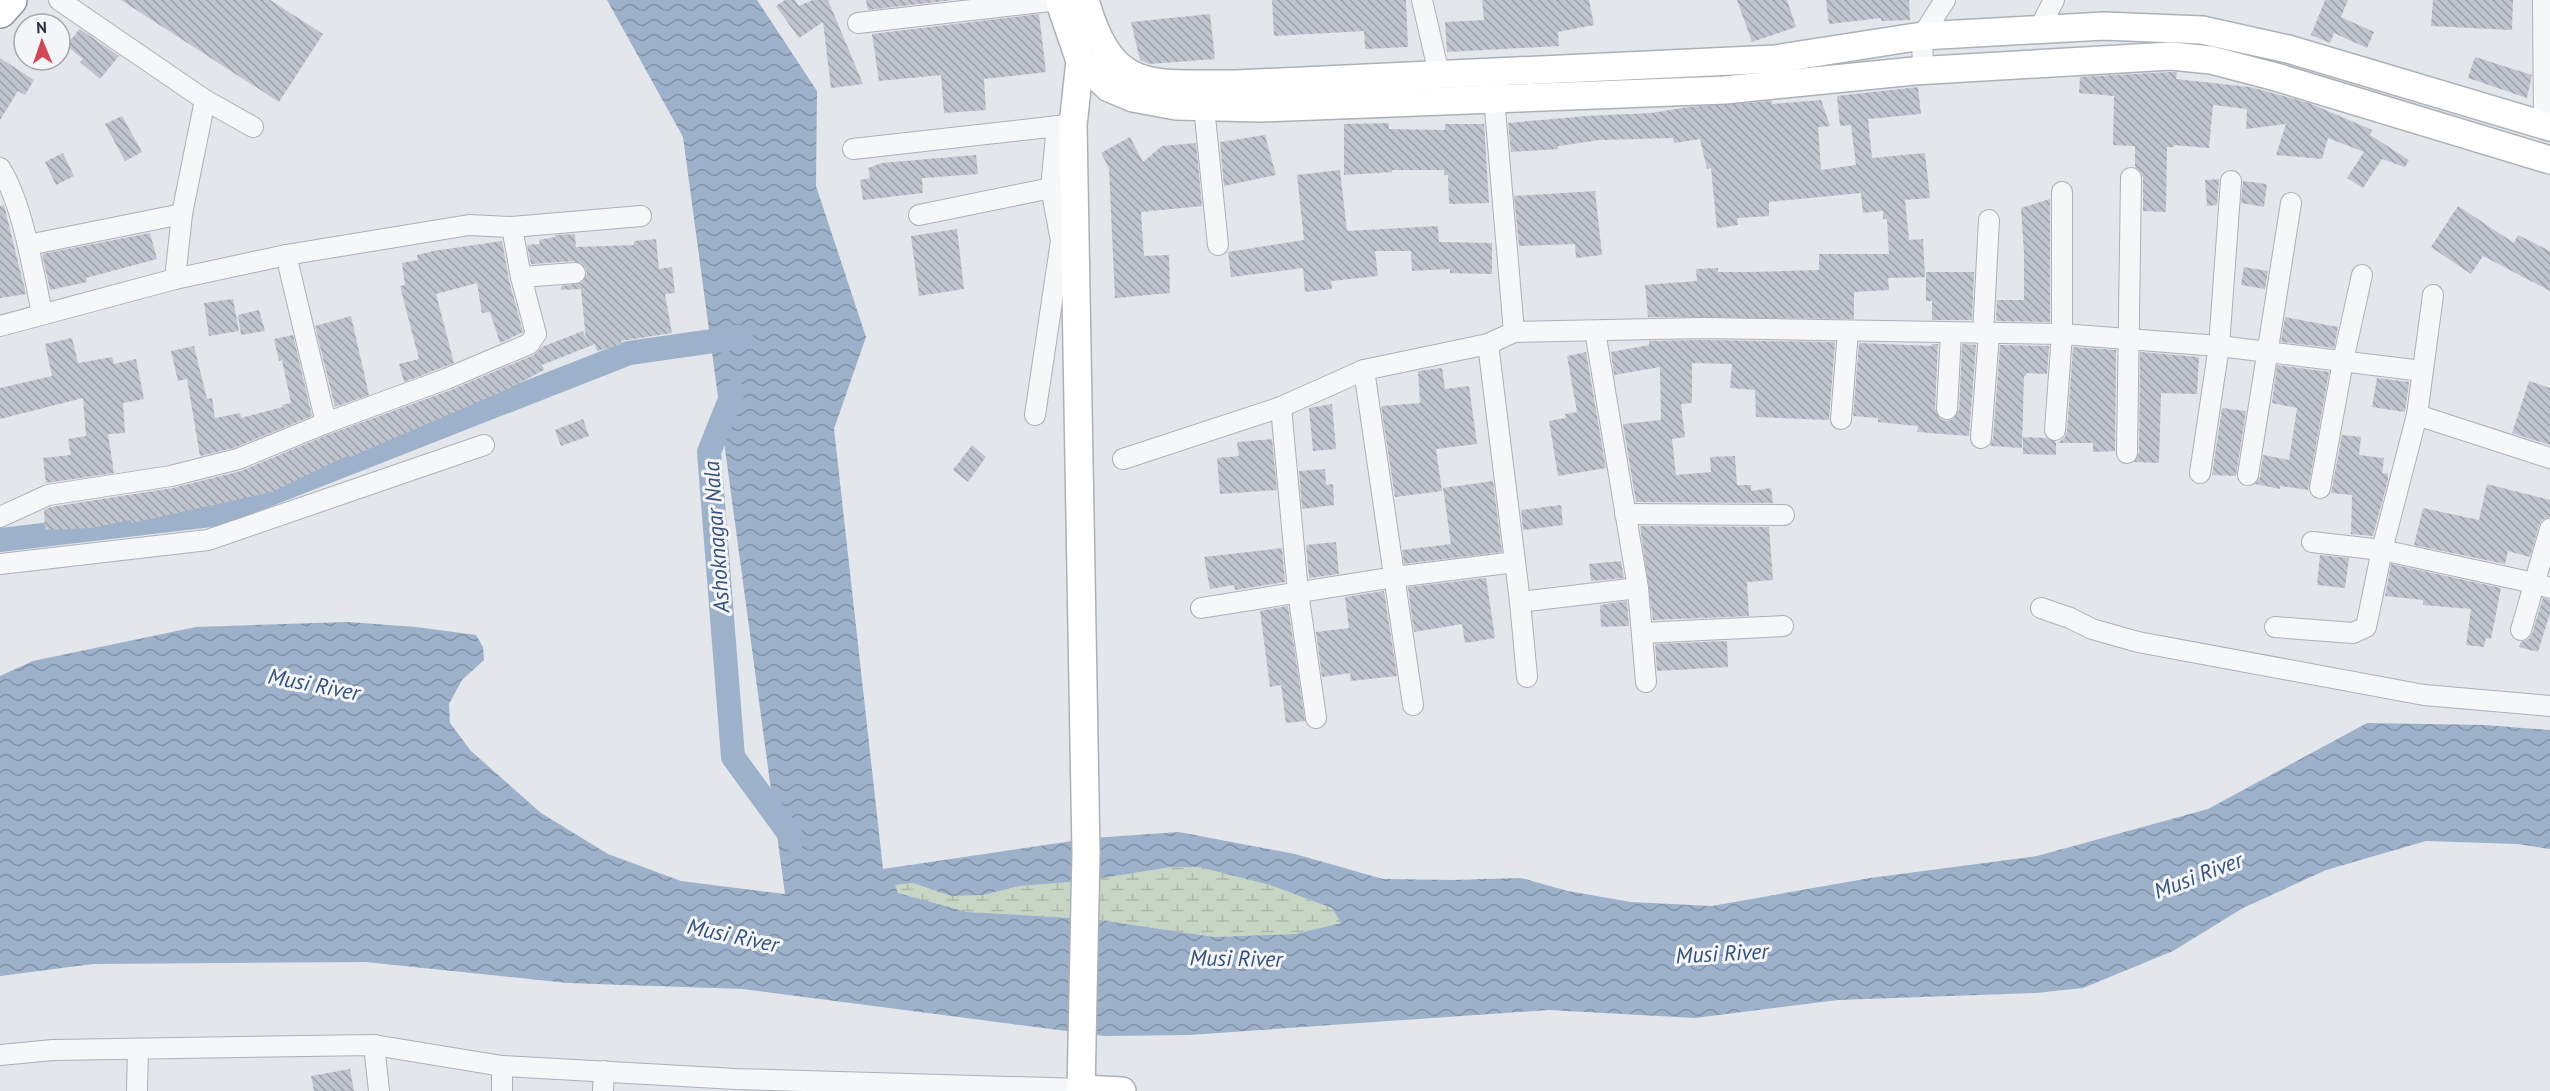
<svg xmlns="http://www.w3.org/2000/svg" width="2550" height="1091" font-family="'PT Sans',sans-serif">
  <style>
    .wetland { fill: url(#wetland-marsh) }
    .water { fill: url(#water-waves); fill-rule: evenodd }
    .lines { fill: none; stroke-linecap: round; stroke-linejoin: round }
    .canal { stroke: #9eb1cb; stroke-width: 24 }
    .building { fill: url(#building-back-hatch) }
    .street-casing { stroke: #acb0b9; stroke-width: 22 }
    .secondary-casing { stroke: #acb0b9; stroke-width: 30 }
    .highway-casing { stroke: #8a92a2; stroke-width: 36 }
    .street { stroke: #f6f7f9; stroke-width: 20 }
    .secondary { stroke: #fff; stroke-width: 27 }
    .highway { stroke: #fff; stroke-width: 33 }
    .labels { text-anchor: middle; stroke-width: 6; stroke-linejoin: round; paint-order: stroke }
    .water-label { font-size: 22px; font-style: italic; fill: #344f78; stroke: #f3f5f8 }
  </style>
  <defs>
    <pattern id="wetland-marsh" width="20" height="14" patternUnits="userSpaceOnUse" patternTransform="scale(1.5)"><rect width="20" height="14" fill="#c7d5c4"/><path d="M1 5h8M5 5V1M11 12h8M15 12V8" fill="none" stroke="#abb7aa"/></pattern>
    <pattern id="water-waves" width="16" height="10" patternUnits="userSpaceOnUse" patternTransform="scale(1.5)"><rect width="16" height="10" fill="#9eb1cb"/><path d="M0 5q4-4 8 0t8 0" fill="none" stroke="#8191a6"/></pattern>
    <pattern id="building-back-hatch" width="6" height="6" patternUnits="userSpaceOnUse" patternTransform="scale(1.5)"><rect width="6" height="6" fill="#c0c4ce"/><path d="M-1 5l2 2M0 0l6 6M5-1l2 2" fill="none" stroke="#9ca0a9"/></pattern>
  </defs>
  <rect width="100%" height="100%" fill="#e3e6eb"/>
  <path class="wetland" d="M1171,867h28l71,18 62,23 9,15 -46,11 -81,3 -121,-18 -126,-7 -69,-19 -4,-8 19,-2 38,13 32,-1 37,-9 64,-5z"/>
  <path class="water" d="M607,0h150l60,91 -1,95 50,151 -32,92 49,440 210,-31 86,-6 116,22 88,25 69,1 69,-2 47,13 63,11 81,4 158,-28 167,-22 171,-47 159,-86 118,2 65,5v119l-32,-5 -92,-3 -100,29 -83,38 -70,43 -90,37 -47,5 -198,7 -143,18 -147,-8 -359,25 -84,1 -363,-47 -174,-6 -202,-21 -273,2 -93,12v-300l33,-15 163,-34 151,-5 69,5 60,8 7,12 1,13 -22,20 -13,24 1,19 21,28 70,62 67,41 73,27 104,13 -102,-757zM1171,867h28l71,18 62,23 9,15 -46,11 -81,3 -121,-18 -126,-7 -69,-19 -3,-8 18,-2 38,13 32,-1 37,-9 64,-5z"/>
  <g class="lines">
    <g class="canal">
      <path d="M733,392l-24,60 24,305 60,82"/>
      <path d="M0,540l219,-26 410,-161 112,-16"/>
    </g>
  </g>
  <g class="building">
    <path d="M121,0h149l53,34 -44,68z"/>
    <path d="M785,0h10l4,6 14,-6h15l35,84 -32,4 -8,-66 -24,16 -23,-32z"/>
    <path d="M866,0h87l-85,10z"/>
    <path d="M1272,0h134l2,47 -43,2 -1,-18 -90,5z"/>
    <path d="M1482,0h107l5,25 -36,7 1,14 -112,6 -2,-30 39,-2z"/>
    <path d="M1737,0h50l9,27 -44,15z"/>
    <path d="M1826,0h83l1,20 -29,1v-3l-52,6z"/>
    <path d="M2325,0h23l-7,17 33,15 -7,16 -33,-15 -4,10 -19,-8z"/>
    <path d="M2433,0h80l-1,30 -81,-4z"/>
    <path d="M1039,14l7,58 -62,7 2,31 -42,3 -3,-38 -62,6 -7,-47z"/>
    <path d="M1210,14l5,45 -65,5 -10,-4 -9,-38z"/>
    <path d="M80,29l39,27 -19,23 -20,-17 3,-3 -17,-14z"/>
    <path d="M2475,57l57,18 -5,23 -59,-20z"/>
    <path d="M0,58l34,22 -9,15 -7,-4 -18,29z"/>
    <path d="M2171,72h6l-1,7 74,8 59,16 63,27 -2,5 39,25 -4,7 -23,-8 -19,29 -16,-10 17,-26 -36,-14 -6,21 -46,-4 10,-31 -40,5 1,-20 -34,-4 -4,43 -35,-3v2h-7l-1,65 -23,-1v-33l-2,-6 -6,-5v-21l-22,-1 1,-49 -35,-3 1,-16z"/>
    <path d="M1918,87l3,27 -53,5 4,39 53,-5 5,45 -25,2 4,40 14,-1 2,38 -37,1 1,12 -35,2v27l-206,-2 -3,-32 52,-4 -1,-12 22,-1v4h34l67,-2v-16h70l-2,-35h-4v-8l-20,2 -2,-20 -92,9v14l-32,2 1,7 -21,3 -6,-60 -4,1 -7,-30 -26,4 -1,-5 -73,2 -42,6v3l-47,3 -3,-29 79,-7 64,-3 38,-6 83,-6v3l49,-4 9,26 -12,1 3,43 35,-5 -5,-40 -11,1 -3,-30z"/>
    <path d="M122,116l20,36 -17,9 -20,-37z"/>
    <path d="M1389,123v6l56,1v-6h39l5,79 -40,1 -1,-29h-4v-5h-52v2l-48,3v-51z"/>
    <path d="M1265,135l11,40 -52,11 -4,-44z"/>
    <path d="M1130,137l13,25 19,-16 34,-3 6,63 -61,6 3,44 25,-1 1,38 -55,5 -6,-130 -8,-15z"/>
    <path d="M63,153l11,23 -18,9 -11,-23z"/>
    <path d="M976,155l2,19 -56,4 1,15 -60,7 -3,-20 10,-2 -2,-10 14,-5z"/>
    <path d="M1340,170l7,61 91,-5 1,16 53,1v31l-42,-1v-4l-38,2 -1,-20h-36l3,25 -47,5 1,8 -27,3 -2,-24 -72,9 -3,-25 76,-12 -7,-65z"/>
    <path d="M2219,179l-2,26 -10,1 -2,-26z"/>
    <path d="M2243,181l24,3 -3,23 -23,-4z"/>
    <path d="M1595,191l7,64 -26,3 -1,-14 -56,2 -5,-50z"/>
    <path d="M2050,199v123l-54,-1 1,-21h27v-47l-3,-45z"/>
    <path d="M4,205l22,89 -26,4v-92z"/>
    <path d="M2458,206l56,37 4,-8 32,16v40l-67,-35 -12,18 -40,-27z"/>
    <path d="M957,229l7,60 -45,7 -8,-60z"/>
    <path d="M150,233l7,26 -71,19 1,4 -37,8 -8,-36z"/>
    <path d="M575,234l1,13 58,-2v-4l22,-2 3,30 13,-2 3,26 -10,1 7,39 -51,8 1,3 -25,7 -2,-7 -53,21 2,5 -36,19 -160,69 -1,-2 -75,36 -140,31 -1,-3 -40,8 -46,2 -1,-20 7,-3 122,-19 68,-17 89,-37 121,-44 83,-35 8,-8 41,-16 3,9 -5,-51 -20,1v-4l21,-3 5,-10 -2,-6 -11,-6 -43,3 -4,-19 13,-1 -1,-4 16,-3v-2z"/>
    <path d="M502,241l7,39 14,52 -23,11 -10,-31 -8,1 -5,-30 -41,11 18,69 -50,19 -5,-18 20,-5 -19,-73 5,-1 -3,-22 16,-3 -1,-5 16,-4z"/>
    <path d="M2244,267l24,4 -3,18 -24,-4z"/>
    <path d="M1926,272h48l-2,48h-40v-19h-6z"/>
    <path d="M233,299l6,32 -30,5 -5,-33z"/>
    <path d="M259,310l6,21 -24,4 -3,-20z"/>
    <path d="M351,316l18,79 -34,12 -20,-81z"/>
    <path d="M2285,317l53,10 -4,21 -53,-6z"/>
    <path d="M293,335l19,81 -78,32 -34,8 -13,-77 -9,2 -7,-30 23,-5 13,53 5,-1 3,20 25,-5 1,5 42,-11 -1,-2 9,-2 -9,-43 -3,1 -5,-22z"/>
    <path d="M72,338l6,25 34,-6 2,7 22,-5 8,40 -21,4 2,30 -17,1 6,39 -68,10 -3,-25 28,-3 -3,-16 18,-3 -3,-38 -83,21v-31l52,-12 -7,-32z"/>
    <path d="M1703,340l132,2 -6,78 -73,-3 -1,-27 -25,-2 2,-24 -40,-1v40l-11,1 4,33 -13,2 4,36 35,-3 -1,-15 25,-1 2,29h14v6l20,-3 2,15 -137,-1 -13,-78 38,-4 -1,-53 -46,8 -3,-23 38,-7v-4z"/>
    <path d="M1859,343l73,3v-2h6l-3,65 5,10 7,2 6,-2 6,-9 3,-66 14,1 -7,91 -52,-4 1,-6 -40,-4v-4l-25,-2z"/>
    <path d="M2000,345l49,1 -2,28 -20,-1 -1,3h-2l-2,72 -32,-2 3,-7z"/>
    <path d="M2073,347l43,3 -1,101 -22,1v-9h-35l7,-6 2,-6z"/>
    <path d="M1586,352l20,116 -48,8 -9,-55 17,-3 -1,-4 12,-2 -10,-56z"/>
    <path d="M2140,352l59,5 -2,37 -36,-1 -2,70 -25,-1 5,-9z"/>
    <path d="M2277,365l52,7 -21,118 -28,-4v3l-25,-5 5,-7 3,-22 26,5 8,-52 -25,-5z"/>
    <path d="M1442,368l3,21 24,-3 8,58 -41,5 6,42 -47,6 -14,-91 39,-3 -2,-32z"/>
    <path d="M2377,378l32,4 -4,30 -33,-5z"/>
    <path d="M2529,381l21,7v57l-38,-12z"/>
    <path d="M1332,404l4,45 -23,2 -4,-43z"/>
    <path d="M2222,408l24,3 -10,65 -24,-1z"/>
    <path d="M583,419l6,17 -28,10 -6,-16z"/>
    <path d="M2342,435l19,2 -2,18 25,3 -2,15 6,1v6l-15,56 -22,-2 1,-39 -21,-2z"/>
    <path d="M2023,437l23,1 10,4v13l-33,-1z"/>
    <path d="M1272,439l5,51 -57,4 -3,-36 22,-2 -2,-14z"/>
    <path d="M972,445l14,12 -18,25 -15,-12z"/>
    <path d="M1325,469l1,16 7,-1 1,21 -32,4 -3,-38z"/>
    <path d="M1493,481l9,71 -98,12 -2,-14 49,-6 -8,-56z"/>
    <path d="M2487,484l63,16v17l-8,3 -3,5 -9,32 -22,-6 -3,13 -91,-19 9,-37 56,12z"/>
    <path d="M1561,505l2,20 -40,5 -2,-20z"/>
    <path d="M1640,526l129,1 4,53 -26,2 2,34 -96,4z"/>
    <path d="M1336,542l3,32 -30,4 -3,-33z"/>
    <path d="M1282,548l3,34 -50,8 -1,-5 -24,4 -6,-32z"/>
    <path d="M2320,555l29,3 -4,30 -28,-3z"/>
    <path d="M1621,561l3,17 -33,3 -2,-17z"/>
    <path d="M2391,564l110,24 -10,51 -5,-1 -2,9 -18,-2 5,-36 -48,-4v-5l-38,-4z"/>
    <path d="M1486,578l9,60 -30,5 -3,-19 -48,8 -6,-45z"/>
    <path d="M1384,591l13,85 -46,5 -1,-8 -28,4 -6,-45 33,-4 -4,-31z"/>
    <path d="M2543,598l7,2v13l-12,39 -19,-5 2,-5 8,-3 3,-5z"/>
    <path d="M1627,601l2,25 -28,1 -1,-22z"/>
    <path d="M1288,606l17,115 -19,2 -5,-38 -11,2 -10,-76z"/>
    <path d="M1727,641l1,26 -71,4 -2,-27z"/>
    <path d="M350,1069l4,22h-40l-3,-15z"/>
  </g>
  <g class="lines">
    <defs>
      <g id="street">
        <path d="M59,0l146,100 48,27"/>
        <path d="M1422,0l17,74"/>
        <path d="M2543,0l1,125"/>
        <path d="M858,23l201,-23"/>
        <path d="M2039,29l15,-29"/>
        <path d="M1923,71l-1,-35 23,-36"/>
        <path d="M1493,86l21,246"/>
        <path d="M1204,107l14,138"/>
        <path d="M853,149l214,-24"/>
        <path d="M0,168c23,36 33,103 42,145"/>
        <path d="M919,215l132,-27"/>
        <path d="M28,245l154,-31"/>
        <path d="M286,255l40,168"/>
        <path d="M521,277l54,-4"/>
        <path d="M175,279l7,-65 23,-114"/>
        <path d="M0,326l175,-47 111,-24 183,-30 43,2 129,-11"/>
        <path d="M1595,331l43,257 8,94"/>
        <path d="M1983,334l6,-114"/>
        <path d="M1488,344l32,258 7,75"/>
        <path d="M1364,370l49,335"/>
        <path d="M1281,407l17,185 18,126"/>
        <path d="M1947,409l4,-76"/>
        <path d="M1035,415l26,-174 -10,-53 6,-62"/>
        <path d="M2417,415l133,43"/>
        <path d="M1841,419l7,-88"/>
        <path d="M2055,430l7,-96v-142"/>
        <path d="M1981,438l8,-104"/>
        <path d="M2127,453l4,-275"/>
        <path d="M1123,459l158,-52 83,-37 124,-26 26,-12 189,-4 359,6 157,12 203,25"/>
        <path d="M2200,473l19,-127 12,-165"/>
        <path d="M2248,475l43,-272"/>
        <path d="M2320,488l23,-127 19,-86"/>
        <path d="M1625,514l159,1"/>
        <path d="M0,517l48,-22 123,-19 67,-17 88,-36 120,-44 83,-35 7,-10 -15,-57 -9,-50"/>
        <path d="M2312,542l70,8 152,33 16,5"/>
        <path d="M0,564l208,-24 276,-95"/>
        <path d="M1520,602l118,-14"/>
        <path d="M1201,608l194,-31 120,-15"/>
        <path d="M2041,608l29,10 22,11 46,13 286,53 126,11"/>
        <path d="M2275,627l78,6 13,-6 16,-77 35,-135 16,-120"/>
        <path d="M2521,630l29,-101"/>
        <path d="M1642,633l141,-7"/>
        <path d="M374,1045l5,46"/>
        <path d="M0,1055l53,-5 321,-5 128,21 233,13 346,10"/>
        <path d="M137,1091l1,-42"/>
        <path d="M502,1091v-25"/>
        <path d="M603,1091l1,-20"/>
      </g>
      <g id="secondary">
        <path d="M1059,0l21,61 -7,64 13,728 -5,238"/>
        <path d="M1085,0c27,96 66,83 151,84l539,-25 147,-23 182,-10 98,4 86,19 262,78"/>
        <path d="M1080,61l29,27 24,10 43,8 85,2 464,-18 189,-19 257,-15 40,4 65,17 274,83"/>
        <path d="M1081,1089l41,2"/>
      </g>
      <path id="highway" d="M0,11l10,-11"/>
    </defs>
    <use href="#street" class="street-casing"/>
    <use href="#secondary" class="secondary-casing"/>
    <use href="#highway" class="highway-casing"/>
    <use href="#street" class="street"/>
    <use href="#secondary" class="secondary"/>
    <use href="#highway" class="highway"/>
  </g>
  <g class="labels">
    <g class="water-label">
      <text transform="translate(716 537) rotate(-94)" y="8">Ashoknagar Nala</text>
      <text transform="translate(314 684) rotate(11)" y="8">Musi River</text>
      <text transform="translate(2198 875) rotate(-21)" y="8">Musi River</text>
      <text transform="translate(733 935) rotate(12)" y="8">Musi River</text>
      <text transform="translate(1722 953) rotate(-3)" y="8">Musi River</text>
      <text transform="translate(1236 958) rotate(1)" y="8">Musi River</text>
    </g>
  </g>
  <g transform="translate(42 42) rotate(358)"><circle r="28" fill="#f3f5f8" stroke="#a3a7b0" stroke-width="1.5"/>
  <path d="M0-4.5L10 22L0 15L-10 22Z" fill="#d04855"/>
  <text y="-9" font-size="16" font-weight="bold" text-anchor="middle" fill="#2a3244">N</text>
  </g>
</svg>
